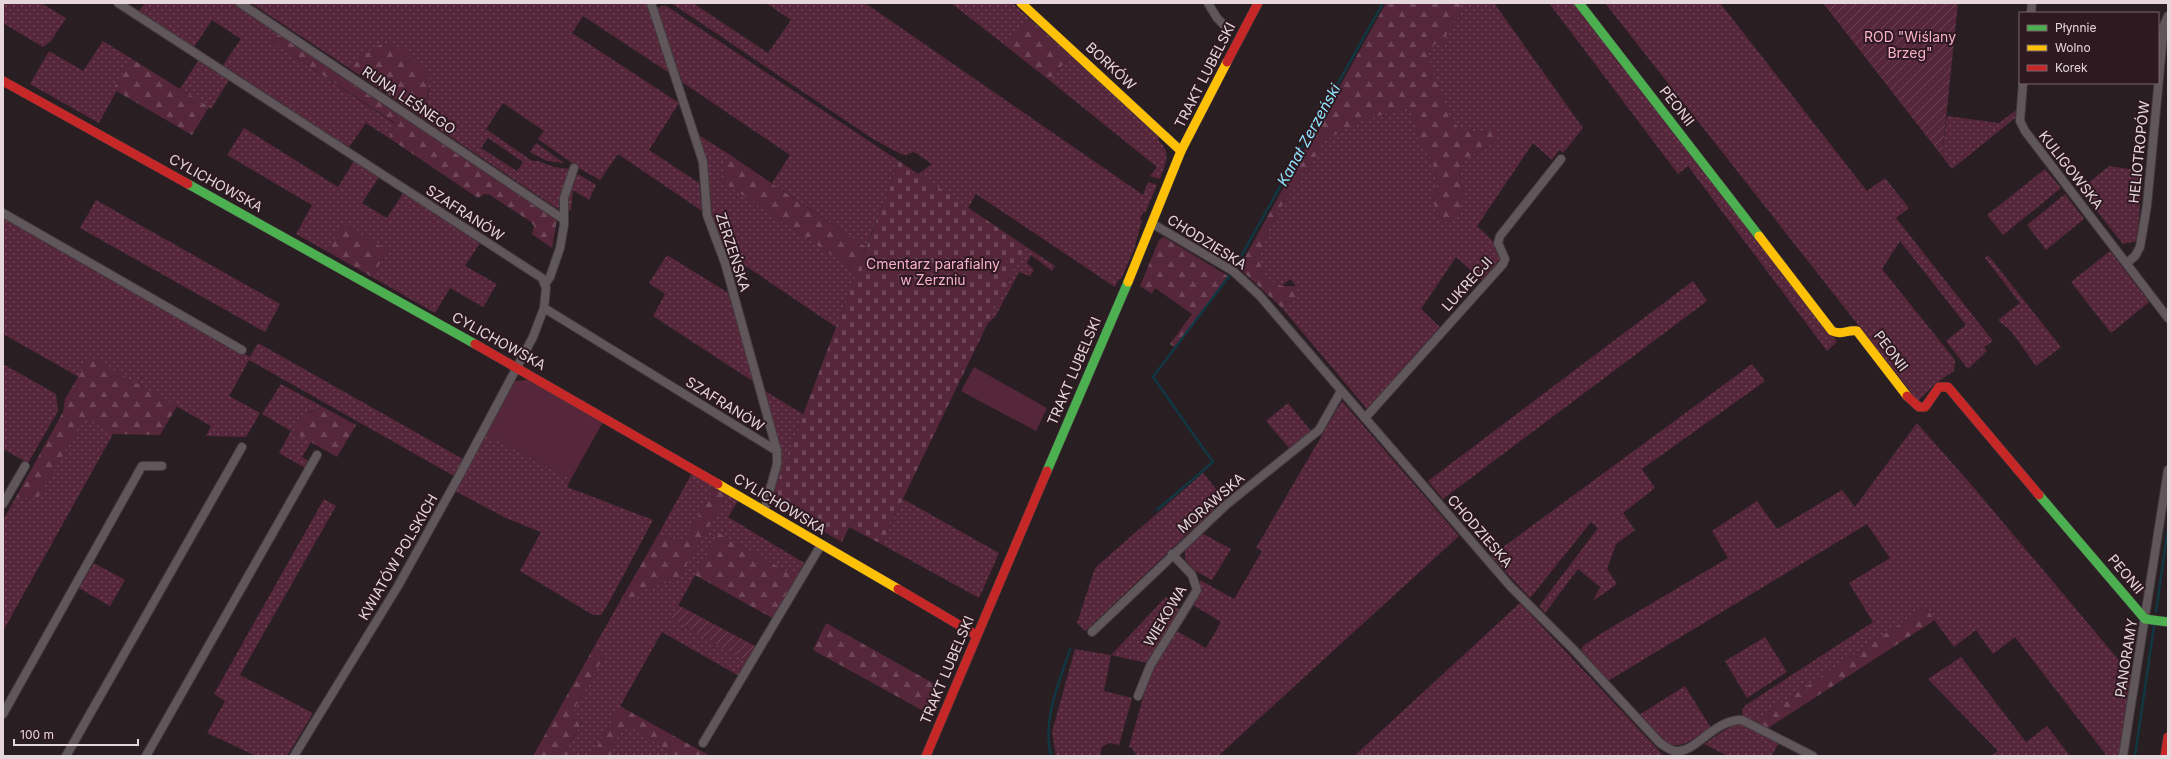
<svg xmlns="http://www.w3.org/2000/svg" width="2171" height="759" font-family="Inter,sans-serif">
  <style>
    .grass { fill: url(#grass-dots); fill-rule: evenodd }
    .forest { fill: url(#forest-firs) }
    .cemetery { fill: url(#cemetery-stones) }
    .park { fill: #56273b }
    .garden { fill: url(#garden-furrows) }
    .lines { fill: none; stroke-linecap: round; stroke-linejoin: round }
    .stream { stroke: #103742; stroke-width: 2.5 }
    .street-casing { stroke: #443a3e; stroke-width: 10 }
    .fast-casing { stroke: #443a3e; stroke-width: 10 }
    .slow-casing { stroke: #443a3e; stroke-width: 10 }
    .jam-casing { stroke: #443a3e; stroke-width: 10 }
    .street { stroke: #60575a; stroke-width: 8 }
    .fast { stroke: #4caf50; stroke-width: 9 }
    .slow { stroke: #ffc107; stroke-width: 9 }
    .jam { stroke: #c62828; stroke-width: 9 }
    .labels { text-anchor: middle; stroke-width: 4; stroke-linejoin: round; paint-order: stroke }
    .park-label { font-size: 14px; fill: #fab1cc; stroke: #2e1921 }
    .street-label { font-size: 14px; fill: #e6d7dc; stroke: #2e1921 }
    .water-label { font-size: 15px; font-style: italic; fill: #8de5fe; stroke: #2e1921 }
  </style>
  <defs>
    <pattern id="grass-dots" width="8" height="8" patternUnits="userSpaceOnUse"><rect width="8" height="8" fill="#56273b"/><path d="M2 2h.1M6 6h.1" fill="none" stroke="#6e4657" stroke-width="1.8" stroke-linecap="round"/></pattern>
    <pattern id="forest-firs" width="22" height="20" patternUnits="userSpaceOnUse"><rect width="22" height="20" fill="#56273b"/><path d="M5 1l3.5 6h-7zM16 11l3.5 6h-7z" fill="#6e4657"/></pattern>
    <pattern id="cemetery-stones" width="16" height="16" patternUnits="userSpaceOnUse"><rect width="16" height="16" fill="#56273b"/><path d="M2 7V4a2 2 0 0 1 4 0v3zM10 15v-3a2 2 0 0 1 4 0v3z" fill="#6e4657"/></pattern>
    <pattern id="garden-furrows" width="10" height="10" patternUnits="userSpaceOnUse"><rect width="10" height="10" fill="#56273b"/><path d="M-1 1l2-2M0 10L10 0M9 11l2-2" fill="none" stroke="#6e4657"/></pattern>
  </defs>
  <rect width="100%" height="100%" fill="#291e22"/>
  <g class="grass">
    <path d="M3,3h38l25,15 -15,23 -8,6 -40,-24z"/>
    <path d="M145,3h88l43,29 -5,9 124,83 -6,14 -23,-15 -17,24 -126,-82 18,-26 -29,-19 -18,27 -55,-36z"/>
    <path d="M251,3h395l25,71 -88,-58 -11,17 107,70 -30,47 50,33 3,28 -84,-57 -18,26 -18,-10 -44,-31 6,-8 -41,-28 -17,26 46,32h6l16,6 16,2 -12,40 -134,-90 5,-30 -57,-40 -23,19zM488,138l35,24 -6,9 -36,-23z"/>
    <path d="M671,3h22l75,50 23,-33 -25,-17h99l278,192 5,-13 9,3 -12,28 -2,-1 -3,7 2,1 -8,30 -13,29h-2l-4,8 -139,-93 -8,14 -50,-34 14,-10 -18,-12 -9,3 -4,-1 -28,-15z"/>
    <path d="M951,3h61l18,16 -24,27z"/>
    <path d="M1461,3h33l89,125 -20,25 -4,-3 -7,10 -19,-17 -56,83 15,14 8,20 -18,20 -26,-23 -35,52 19,18 -73,82 -85,-101 14,-9v-13l-6,-7 -8,7 -16,-7 -8,-21 10,-27 20,-36 10,-10 4,-12 8,-6 13,-25 34,-20 49,-14 7,7 6,25 11,17 8,25 -6,18 8,18 25,-19 -6,-28 6,-12 30,-17 -1,-12 -15,2 -19,-3 -11,-12 -23,-65 9,-8 10,-2 3,-14 13,-13z"/>
    <path d="M1549,3h26l262,339 -10,9 -139,-185 -10,8z"/>
    <path d="M1605,3h115l147,188 18,-13 24,30 -13,10 97,123 -9,6 3,4 -19,18 -22,-28 20,-16 -66,-84 -18,28 73,91 -1,11 -18,12 -18,18z"/>
    <path d="M665,5l234,156 -33,86 -94,-64 18,-28 -108,-73 -25,-74z"/>
    <path d="M103,41l29,18 -18,29 3,2 -18,33 -69,-39 19,-33 34,20z"/>
    <path d="M1071,56l88,81 -1,3c14,13 8,22 2,39l-10,-3 7,-9 -108,-87z"/>
    <path d="M198,61l31,19 -18,29 -31,-20z"/>
    <path d="M2016,110l-1,8 -63,51 -10,-13 5,-40 52,7z"/>
    <path d="M244,128l94,59 16,-26 25,16 -17,26 25,15 16,-25 77,50 -15,23 32,18 -14,23 -33,-19 -15,25 -63,-36 16,-26 -45,-27 -15,28 -32,-18 16,-29 -85,-50z"/>
    <path d="M697,134l33,21 -10,25 137,92 -21,55 -111,-75 -13,-36 -3,-39z"/>
    <path d="M536,143l28,20 -17,-2 -17,-9z"/>
    <path d="M2109,166l34,5 -6,70 -14,3 -43,-54z"/>
    <path d="M2045,169l16,19 -58,47 -16,-20z"/>
    <path d="M578,174l18,11 -7,15 -16,-10 -2,20 -5,-2 4,-21z"/>
    <path d="M2065,194l19,25 -38,31 -19,-25z"/>
    <path d="M96,200l184,104 -15,28 -185,-104z"/>
    <path d="M3,216l247,141 8,-14 205,116 -9,17 -205,-116 -20,36 31,17 -14,24 -40,-1 5,-10 -121,-69 -11,20 -76,-43z"/>
    <path d="M1025,246l30,20 -3,5 -21,-16 -4,8 7,7 -4,6 -11,-4 -24,45 -7,6z"/>
    <path d="M2110,251l39,51 -38,31 -40,-51z"/>
    <path d="M667,255l63,39 27,90 -104,-68 12,-22 -16,-11z"/>
    <path d="M1988,255l73,92 -25,19 -25,-35 -13,-11 22,-17 -35,-45z"/>
    <path d="M1693,281l14,20 -264,198 -15,-18z"/>
    <path d="M3,364l53,30 2,17 -30,52 -25,-14z"/>
    <path d="M1752,364l13,17 -123,88 13,19 -32,25 12,17 -19,14 -9,25 10,15 -24,17 7,-14 -22,-18 -33,44 -6,-7 59,-78 -7,-6 -61,76 -39,-42z"/>
    <path d="M281,384l42,23 -12,4 -18,21 18,10 -9,15 7,4 -4,7 -26,-15 12,-22 -29,-17z"/>
    <path d="M765,391l38,23 -29,78 5,-33v-15z"/>
    <path d="M1342,401l117,135 -241,220h-81l-5,-8 -3,-1 15,-53 10,-28 23,-35 29,17 15,-26 -28,-17 7,-11v-14l34,19 28,-48 -6,-3z"/>
    <path d="M1288,403l23,28 -22,17 -23,-27z"/>
    <path d="M84,417l29,17 -110,197v-111l13,-23 22,1z"/>
    <path d="M1917,423l58,66 158,188 -12,79h-14l-92,-119 -22,17 -17,-24 -22,17 -29,-40 -170,114 -12,-5 -1,-6 4,-5 127,-83 -24,-39 41,-25 -23,-34 -259,157 -27,-30 2,-5 19,-13 126,-75 -16,-27 45,-30 20,28 65,-39 13,17z"/>
    <path d="M486,434l85,45 -4,8 86,33 -44,82 -8,13h-8l-73,-44 21,-39 -33,-13 -53,-28z"/>
    <path d="M692,473l23,13 -29,52 -5,3 -23,-6z"/>
    <path d="M1203,473l23,28 -29,24 -112,106 -8,-8 18,-55z"/>
    <path d="M728,493l11,6 -11,18 78,47 -8,14 -79,-45 -48,85 76,44 -8,14 -77,-44 -70,124h-19l-6,-7 15,-27 -10,-9 33,-58 -11,-8 29,-51 10,2 13,-9 33,-11z"/>
    <path d="M324,499l12,7 -96,169 73,38 -26,43h-31l-49,-23 18,-32 -11,-7z"/>
    <path d="M903,499l96,54 -20,45 -98,-54z"/>
    <path d="M1203,534l28,15 -19,31 -18,-10 -9,-11v-10z"/>
    <path d="M94,563l31,17 -15,26 -31,-18z"/>
    <path d="M1166,597l14,13 -33,53 -36,-8 -7,36 28,7 -13,47 -10,-2 -7,4 -2,9h-44l-4,-24 23,-83 36,6z"/>
    <path d="M1520,603l144,153h-310z"/>
    <path d="M1765,637l22,35 -40,26 -22,-37z"/>
    <path d="M1961,657l65,85 21,-16 23,30h-79l7,-5 -70,-72z"/>
    <path d="M1685,686l26,42c-42,28 -39,21 -72,-13z"/>
    <path d="M1734,724h5l40,19 -8,13h-43l-24,-12z"/>
    <path d="M629,727l7,1 38,28h-62c-1,-14 6,-22 17,-29z"/>
  </g>
  <g class="forest">
    <path d="M1386,3h75v12l-13,14 -3,13 -10,2 -8,9 22,64 11,12 19,3 15,-2 5,4 -4,8 -30,17 -6,12 6,28 -14,26 -11,-7 -8,-18 6,-18 -8,-25 -11,-17 -6,-25 -7,-7 -49,14 -34,20 -13,25 -8,6 -4,12 -10,10 -20,36 -10,27 8,21 16,7h14v13l-14,9 -43,-40z"/>
    <path d="M1030,19l41,37 -22,24 -43,-34z"/>
    <path d="M276,32l281,188 -5,28 -20,-14 2,-8 -3,-4 -41,-27 -6,-1 -6,4 -89,-60 6,-15 -124,-82z"/>
    <path d="M384,43l18,6 28,28 -6,42 -75,-51 23,-19z"/>
    <path d="M132,59l77,48 -17,28 -79,-46z"/>
    <path d="M730,155l136,92 -9,25 -137,-92z"/>
    <path d="M343,224l45,27 -16,26 -44,-25z"/>
    <path d="M1164,237l64,39 -52,72 -6,-4 22,-30 -37,-26 -3,6 -12,-8 19,-46z"/>
    <path d="M90,357l87,49 -17,29 -47,-1 -29,-16 -46,80 -22,-1 47,-85 2,-13z"/>
    <path d="M323,407l33,18 -19,32 -44,-25c9,-14 14,-20 30,-25z"/>
    <path d="M715,486l13,7 -49,85 -33,11 -13,9 -10,-2 35,-61 23,6 5,-3z"/>
    <path d="M719,533l79,45 -24,41 -79,-44z"/>
    <path d="M1925,607l10,13 -167,108 -13,-7z"/>
    <path d="M826,623l112,63 -11,27 -114,-63z"/>
    <path d="M594,647l11,8 -33,58 10,8 -15,28 6,7h-40z"/>
    <path d="M620,706l83,46 8,4h-37l-38,-28 -7,-1c-11,7 -18,16 -17,29h-20z"/>
  </g>
  <path class="cemetery" d="M899,161l126,85 -144,298 -32,-17 -7,15 -72,-40z"/>
  <g class="park">
    <path d="M974,367l73,41 -11,23 -75,-40z"/>
    <path d="M528,380l75,42 -32,57 -85,-45 29,-53z"/>
  </g>
  <g class="garden">
    <path d="M1823,3h135l-16,153z"/>
    <path d="M678,605l79,42 -10,15 -76,-44z"/>
  </g>
  <g class="lines">
    <g class="stream">
      <path d="M1235,267l148,-264"/>
      <path d="M1157,510l56,-48 -60,-85 77,-102"/>
      <path d="M2156,612l12,-84"/>
      <path d="M1051,756c-9,-37 8,-72 19,-107"/>
      <path d="M2135,756l19,-130"/>
    </g>
    <defs>
      <g id="street">
        <path d="M118,3l424,275 4,10 -2,20 -11,29 -74,139 -61,110 -104,170"/>
        <path d="M240,3l323,216"/>
        <path d="M651,3l52,159 4,53 18,48 52,188v13l-13,47"/>
        <path d="M1208,3l9,15 11,11"/>
        <path d="M2031,13l1,-10"/>
        <path d="M2023,83l-3,38 5,10 143,187"/>
        <path d="M3,213l239,137"/>
        <path d="M1153,224l80,47 26,24 251,291 63,63 87,94c5,3 10,8 16,8 20,2 38,-32 66,-31l71,36"/>
        <path d="M2127,263l8,-7 5,-9 7,-42 17,-180 4,-9"/>
        <path d="M545,284l5,-7 10,-29 4,-23v-27l10,-30"/>
        <path d="M544,308l233,143"/>
        <path d="M1365,418l138,-154 2,-5 -7,-16 2,-7 61,-77"/>
        <path d="M3,504l22,-38"/>
        <path d="M1092,632l134,-127 93,-75 22,-39"/>
        <path d="M1138,696l12,-30 47,-76 -5,-15 -20,-21"/>
        <path d="M3,714l139,-248h20"/>
        <path d="M703,743l118,-198"/>
        <path d="M66,756l176,-309"/>
        <path d="M146,756l171,-301"/>
        <path d="M2123,756l45,-286"/>
      </g>
      <g id="fast">
        <path d="M1579,3l180,233"/>
        <path d="M188,184l287,160"/>
        <path d="M1047,471l81,-189"/>
        <path d="M2039,495l106,124 23,3"/>
      </g>
      <g id="slow">
        <path d="M1021,3l160,148"/>
        <path d="M1759,236l73,95c11,5 15,-2 25,0l50,65"/>
        <path d="M1128,282l53,-131 46,-89"/>
        <path d="M718,484l180,105"/>
      </g>
      <g id="jam">
        <path d="M1227,62l31,-59"/>
        <path d="M3,81l185,103"/>
        <path d="M475,344l243,140"/>
        <path d="M1907,396l12,11h6l14,-20h9l91,108"/>
        <path d="M898,589l78,46"/>
        <path d="M926,756l121,-285"/>
        <path d="M2165,756l3,-19"/>
      </g>
    </defs>
    <use href="#street" class="street-casing"/>
    <use href="#fast" class="fast-casing"/>
    <use href="#slow" class="slow-casing"/>
    <use href="#jam" class="jam-casing"/>
    <use href="#street" class="street"/>
    <use href="#fast" class="fast"/>
    <use href="#slow" class="slow"/>
    <use href="#jam" class="jam"/>
  </g>
  <g class="labels">
    <g class="park-label">
      <text x="1910" y="42">ROD "Wiślany<tspan x="1910" dy="16">Brzeg"</tspan></text>
      <text x="933" y="269">Cmentarz parafialny<tspan x="933" dy="16">w Zerzniu</tspan></text>
    </g>
    <g class="street-label">
      <text transform="translate(1111 66) rotate(43)" y="5">BORKÓW</text>
      <text transform="translate(1205 75) rotate(-63)" y="5">TRAKT LUBELSKI</text>
      <text transform="translate(409 100) rotate(34)" y="5">RUNA LEŚNEGO</text>
      <text transform="translate(1677 106) rotate(52)" y="5">PEONII</text>
      <text transform="translate(2139 152) rotate(-84)" y="5">HELIOTROPÓW</text>
      <text transform="translate(2071 170) rotate(52)" y="5">KULIGOWSKA</text>
      <text transform="translate(216 183) rotate(29)" y="5">CYLICHOWSKA</text>
      <text transform="translate(465 213) rotate(33)" y="5">SZAFRANÓW</text>
      <text transform="translate(1207 242) rotate(32)" y="5">CHODZIESKA</text>
      <text transform="translate(733 252) rotate(72)" y="5">ZERZEŃSKA</text>
      <text transform="translate(1467 284) rotate(-48)" y="5">LUKRECJI</text>
      <text transform="translate(499 341) rotate(29)" y="5">CYLICHOWSKA</text>
      <text transform="translate(1891 351) rotate(53)" y="5">PEONII</text>
      <text transform="translate(1074 371) rotate(-67)" y="5">TRAKT LUBELSKI</text>
      <text transform="translate(725 404) rotate(32)" y="5">SZAFRANÓW</text>
      <text transform="translate(1211 503) rotate(-41)" y="5">MORAWSKA</text>
      <text transform="translate(780 504) rotate(31)" y="5">CYLICHOWSKA</text>
      <text transform="translate(1480 531) rotate(49)" y="5">CHODZIESKA</text>
      <text transform="translate(398 557) rotate(-60)" y="5">KWIATÓW POLSKICH</text>
      <text transform="translate(2126 574) rotate(50)" y="5">PEONII</text>
      <text transform="translate(1165 616) rotate(-59)" y="5">WIEKOWA</text>
      <text transform="translate(2126 658) rotate(-81)" y="5">PANORAMY</text>
      <text transform="translate(947 670) rotate(-67)" y="5">TRAKT LUBELSKI</text>
    </g>
    <g class="water-label">
      <text transform="translate(1309 135) rotate(-61)" y="5">Kanał Zerzeński</text>
    </g>
  </g>
  <rect width="2171" height="759" fill="none" stroke="#e6d7dc" stroke-width="8"/>
  <rect x="2019" y="12" width="140" height="72" fill="#2e1921" stroke="#78656c"/>
  <rect x="2027" y="25" width="20" height="6" fill="#4caf50" stroke="#78656c"/>
  <text x="2055" y="32" font-size="12" fill="#e6d7dc">Płynnie</text>
  <rect x="2027" y="45" width="20" height="6" fill="#ffc107" stroke="#78656c"/>
  <text x="2055" y="52" font-size="12" fill="#e6d7dc">Wolno</text>
  <rect x="2027" y="65" width="20" height="6" fill="#c62828" stroke="#78656c"/>
  <text x="2055" y="72" font-size="12" fill="#e6d7dc">Korek</text>
  <path d="M14 739v6h124v-6" fill="none" stroke="#e6d7dc" stroke-width="2"/>
  <text x="20" y="739" font-size="12" fill="#e6d7dc" stroke="#2e1921" stroke-width="3" paint-order="stroke">100 m</text>
</svg>
